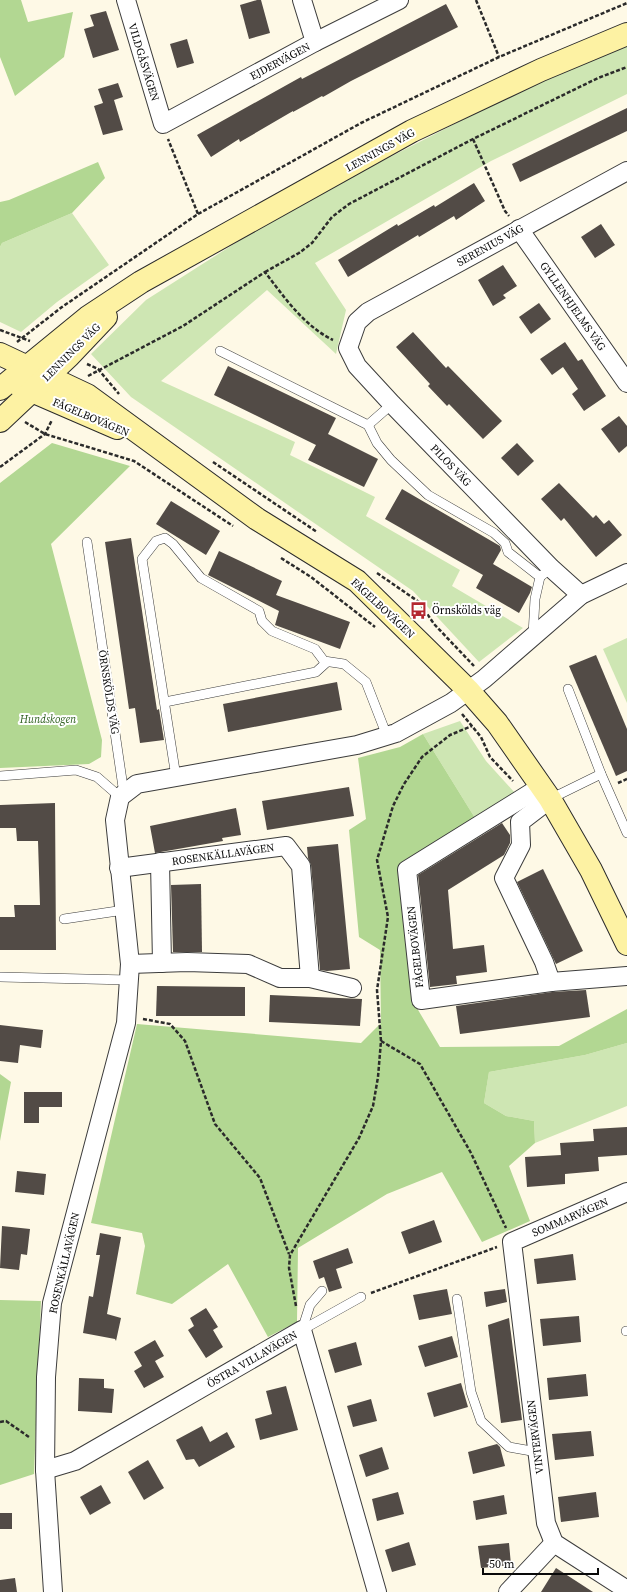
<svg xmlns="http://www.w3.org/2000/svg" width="627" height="1592" font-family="'Source Serif 4',serif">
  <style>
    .green { fill: #cee6b3 }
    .forest { fill: #b2d792 }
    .building { fill: #524b46 }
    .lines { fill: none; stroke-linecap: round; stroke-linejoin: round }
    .lane-casing { stroke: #3c3c3c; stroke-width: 10 }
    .street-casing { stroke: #3c3c3c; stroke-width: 20 }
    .secondary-casing { stroke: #2b2b2b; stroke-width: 24 }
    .path { stroke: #2b2b2b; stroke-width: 2.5; stroke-dasharray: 4 2; stroke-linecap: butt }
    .lane { stroke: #fff; stroke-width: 9 }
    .street { stroke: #fff; stroke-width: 18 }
    .secondary { stroke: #fdf2a3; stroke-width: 22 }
    .labels { text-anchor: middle; stroke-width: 4; stroke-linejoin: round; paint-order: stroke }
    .street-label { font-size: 11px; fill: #090909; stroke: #fff }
    .poi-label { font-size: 11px; fill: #090909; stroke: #fff; text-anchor: start }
    .park-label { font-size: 11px; font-style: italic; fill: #2c5e1d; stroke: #fff }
  </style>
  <rect width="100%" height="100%" fill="#fef9e6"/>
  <g class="green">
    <path d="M627,45v49l-136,67 -176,102 31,47 -10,44 -69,-64 -106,91 134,61 -5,13 85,42 -9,19 94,54 -8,16 71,42 -44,34 -66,-71 -282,-194 -40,-43 55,-54 146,-93 251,-128z"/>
    <path d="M72,213l37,52 -52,37 -36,30 -21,-10v-75l2,-4z"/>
    <path d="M627,638v65l-24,-54z"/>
    <path d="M460,721l26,40 30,33 -41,24 -52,-84z"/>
    <path d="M627,1043v63l-92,37 -1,-22 -28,-5 -22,-13 5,-31 96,-17z"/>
  </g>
  <g class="forest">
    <path d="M0,0h21l7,22 45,-10 -9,45 -49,39 -15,-39z"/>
    <path d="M98,162l7,16 -33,35 -70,30 -2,4v-45l9,-2z"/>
    <path d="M52,443l78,23 -79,78 51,196 -1,17 -12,7 -89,4v-285z"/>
    <path d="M423,734l52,84 -75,45 11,135 29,49 119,-1 68,-37v34l-42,12 -96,17 -5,31 22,13 28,5 1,22 -26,23 21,55 -48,21 -40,-70 -55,22 -89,54 -1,74 -29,15 -40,-73 -56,40 -36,-10 9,-48 -3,-13 -51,-10 46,-199 224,19 20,-20 -1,-73 -21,-13 -10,-107 17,-11 -8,-61 42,-11z"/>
    <path d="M0,1074l11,8 -11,59z"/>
    <path d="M0,1300l41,1 -7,173 -34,11z"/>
  </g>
  <g class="building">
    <path d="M257,0h4l9,33 -21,6 -9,-34z"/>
    <path d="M446,4l12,23 -107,54 -28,16 -1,-1 -29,16v-1l-53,31 -1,-3 -28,18 -14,-22 104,-58 1,2z"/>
    <path d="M106,11l13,39 -26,8 -9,-29 10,-3 -4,-11z"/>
    <path d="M187,39l7,24 -17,5 -7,-24z"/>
    <path d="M118,83l5,14 -9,3 9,30 -20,5 -9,-29 9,-3 -5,-14z"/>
    <path d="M627,108v23l-107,51 -8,-18z"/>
    <path d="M474,183l11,18 -29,19 -2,-4 -35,21 -1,-2 -70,42 -10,-17 59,-36 1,2 36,-21 1,2z"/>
    <path d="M601,224l14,21 -20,13 -14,-21z"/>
    <path d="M503,265l14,21 -14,9 3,3 -13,8 -15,-26z"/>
    <path d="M539,303l12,16 -20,15 -12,-17z"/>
    <path d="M413,332l33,36 2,-2 54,55 -19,18 -34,-35 -2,2 -19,-20 2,-2 -34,-37z"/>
    <path d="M565,342l13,19 4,-2 24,37 -22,15 -12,-17 6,-5 -15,-22 -11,8 -12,-16z"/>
    <path d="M228,366l108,52 -8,16 50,25 -14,28 -56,-27 8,-15 -102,-50z"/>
    <path d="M619,416l8,10v20l-8,7 -18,-24z"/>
    <path d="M517,443l17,18 -16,15 -17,-18z"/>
    <path d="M559,483l34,35 3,-3 8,9 5,-4 13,15 -26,22 -32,-39 -3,3 -20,-22z"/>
    <path d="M402,489l98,57 1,4 -8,14 39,23 -2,6 -11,20 -43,-25 7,-13 -98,-56z"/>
    <path d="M171,501l49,30 -14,24 -50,-31z"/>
    <path d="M131,538l26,172 2,-1 5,31 -24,3 -5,-35 -6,1 -24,-167z"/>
    <path d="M219,551l63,30 -6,14 74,27 -10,27 -65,-24 4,-14 -71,-36z"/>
    <path d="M596,655l31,74v42l-11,5 -47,-110z"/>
    <path d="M337,682l5,28 -114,22 -5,-28z"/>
    <path d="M349,787l5,29 -87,14 -5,-29z"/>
    <path d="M55,803l1,147h-56v-33h15l-1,-12h26l-2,-64h-21l-1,-13h-16v-23z"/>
    <path d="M236,808l5,27 -19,3 1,3 -68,12 -5,-27z"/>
    <path d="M502,823l8,12v8l-6,12 -56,35 5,59 31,-4 3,27 -31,4 1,8 -27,3 -12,-112z"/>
    <path d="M338,844l12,125 -23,2 -7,-1 -9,-105 -3,-7 -1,-11z"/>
    <path d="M543,869l40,82 -27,13 -39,-82z"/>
    <path d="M201,884l1,68h-29l-2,-67z"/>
    <path d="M157,986l88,1v29h-89z"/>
    <path d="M586,990l4,27 -130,17 -4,-28 96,-14z"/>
    <path d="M270,995l92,4 -2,27 -91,-4z"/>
    <path d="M0,1025l43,5 -2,18 -21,-3 -2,18 -18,-2z"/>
    <path d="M24,1092h38v15h-23v16h-15z"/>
    <path d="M627,1127v28l-29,2 1,14 -34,3v10l-38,3 -2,-30 36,-2 -1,-12 34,-2 -1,-12z"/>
    <path d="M17,1171l29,3 -2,21 -29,-3z"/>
    <path d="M434,1220l8,22 -33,12 -8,-22z"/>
    <path d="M2,1226l28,3 -3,26 -6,-1 -2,16 -19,-2z"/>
    <path d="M100,1233l21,4 -14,77 14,4 -5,23 -1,-2 -32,-6 6,-37 4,1 7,-42h-4z"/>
    <path d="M348,1248l5,15 -17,6 6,19 -13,4 -5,-15 -5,2 -6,-18z"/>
    <path d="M573,1254l3,26 -39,4 -3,-25z"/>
    <path d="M447,1289l5,25 -33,6 -6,-25z"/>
    <path d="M505,1289l2,13 -21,5 -2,-15z"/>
    <path d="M206,1308l12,19 -5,3 10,17 -17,11 -18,-28 6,-4 -4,-8z"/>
    <path d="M579,1316l2,26 -38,4 -3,-27z"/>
    <path d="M509,1318l13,102 -21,3 -13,-98z"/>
    <path d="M452,1336l6,21 -33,10 -7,-21z"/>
    <path d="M155,1340l9,16 -9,5 9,16 -20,11 -10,-17 8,-5 -8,-14z"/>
    <path d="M356,1342l6,23 -27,8 -7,-23z"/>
    <path d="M586,1374l2,22 -39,4 -2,-22z"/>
    <path d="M79,1378l25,1v9l10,1 -2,24 -34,-2z"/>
    <path d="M461,1383l7,24 -34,10 -7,-24z"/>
    <path d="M286,1386l12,44 -38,10 -5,-21 17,-5 -6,-23z"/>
    <path d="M371,1399l6,22 -24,6 -6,-21z"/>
    <path d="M202,1426l8,16 17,-10 8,15 -36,20 -5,-8 -8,1 -10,-20z"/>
    <path d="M591,1431l3,25 -39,4 -3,-26z"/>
    <path d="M497,1444l3,3 5,19 -32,8 -5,-22z"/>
    <path d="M382,1447l7,22 -23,8 -7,-22z"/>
    <path d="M148,1460l16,28 -20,12 -16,-28z"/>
    <path d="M101,1485l10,18 -21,12 -10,-18z"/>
    <path d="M398,1492l6,22 -27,7 -5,-22z"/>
    <path d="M596,1492l3,25 -38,5 -3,-25z"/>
    <path d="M504,1495l3,19 -31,6 -3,-19z"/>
    <rect x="0" y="1513" width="12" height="16"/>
    <path d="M409,1542l7,23 -24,7 -7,-22z"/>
    <path d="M509,1543l2,22 -30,3 -3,-22z"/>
    <path d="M556,1568l37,24h-52z"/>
    <path d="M15,1578l2,14h-17v-12z"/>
  </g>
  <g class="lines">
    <defs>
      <g id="lane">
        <path d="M220,351l148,74 24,-21"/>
        <path d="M368,425l9,18 14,17 37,35 66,38 11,10 3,9 32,25 11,-9"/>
        <path d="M87,542l37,252"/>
        <path d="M533,635l2,-36 5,-22"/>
        <path d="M568,689l33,85 26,59"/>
        <path d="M165,702l151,-30 11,-10"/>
        <path d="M0,776l76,-6 21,7 23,20"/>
        <path d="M176,777l-34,-218 14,-18 9,-3 8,6 28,34 58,33 3,10 10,10 43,18 9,12 20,3 22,18 21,54"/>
        <path d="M550,799l51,-25"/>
        <path d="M64,919l60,-9"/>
        <path d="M0,977l129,3"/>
        <path d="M457,1299l14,93 10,29 28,26 28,5"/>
        <path d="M302,1330l59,-33"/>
        <path d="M302,1330l8,-25 12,-14"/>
        <path d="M626,1331h1"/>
      </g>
      <g id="street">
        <path d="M126,0l37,124 152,-82 84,-42"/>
        <path d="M302,0l13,42"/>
        <path d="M519,229l108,154"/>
        <path d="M581,595l-30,-27 -159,-164 -35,-38 -9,-18 9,-26 11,-10 259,-141"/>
        <path d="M542,786l-135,84 14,130 130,-18 76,-6"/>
        <path d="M550,799l-30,23 1,23 -17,33 40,84 7,20"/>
        <path d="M160,862l2,101"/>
        <path d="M119,868l167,-22 15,20 9,112"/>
        <path d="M130,964l57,-2 61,2 32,14h30l42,10"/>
        <path d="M627,1192l-115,50 34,281 8,20 73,47"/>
        <path d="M45,1470l30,-9 227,-131 75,262"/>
        <path d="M53,1592l-8,-122 1,-93 6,-74 74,-280 4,-59 -15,-144 5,-23 17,-13 220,-39 39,-12 55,-30 33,-24 97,-84 46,-22"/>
        <path d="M508,1592l46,-49"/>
      </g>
      <g id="secondary">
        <path d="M0,354l87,41 170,124 100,62 111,109 29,33 53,76 41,71 36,74"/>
        <path d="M20,386l97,42"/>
        <path d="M0,389l88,-72 53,-35 271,-151 129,-61 86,-36"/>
        <path d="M0,421l69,-65 37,-39"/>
      </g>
    </defs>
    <use href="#lane" class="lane-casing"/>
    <use href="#street" class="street-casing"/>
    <use href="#secondary" class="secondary-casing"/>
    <g class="path">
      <path d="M476,0l23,57"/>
      <path d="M473,139l32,72 4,5"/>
      <path d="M198,214l163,-91 138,-66 128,-54"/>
      <path d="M265,272l34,-19 13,-10 20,-26 17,-13 124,-65 125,-61 29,-11"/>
      <path d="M0,330l30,11"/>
      <path d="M17,342l45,-35 136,-93 -30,-75"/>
      <path d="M87,364l11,5 21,25"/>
      <path d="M88,376l95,-50 82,-54c19,25 39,54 68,68"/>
      <path d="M25,422l20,12 89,27 99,65"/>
      <path d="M213,462l104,70"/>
      <path d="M0,467l45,-33 7,-14"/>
      <path d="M281,558l30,19 64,50"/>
      <path d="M377,573l42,29 15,22 40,42"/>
      <path d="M462,714l19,23 9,20 23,24"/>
      <path d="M618,783l9,-4"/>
      <path d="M143,1019l27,5 15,17 30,83 45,54 29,76"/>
      <path d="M381,1041l39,23 51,89 35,75"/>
      <path d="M371,1293l126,-46"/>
      <path d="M296,1306l-7,-38 1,-13 69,-117 14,-32 5,-29 3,-36 -4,-51 11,-73 -11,-57 16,-54 11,-22 18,-27 28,-22 22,-9"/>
      <path d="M0,1422l6,-1 23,16"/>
    </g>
    <use href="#lane" class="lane"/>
    <use href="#street" class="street"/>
    <use href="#secondary" class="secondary"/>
  </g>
  <defs>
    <symbol id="bus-bare" viewBox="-9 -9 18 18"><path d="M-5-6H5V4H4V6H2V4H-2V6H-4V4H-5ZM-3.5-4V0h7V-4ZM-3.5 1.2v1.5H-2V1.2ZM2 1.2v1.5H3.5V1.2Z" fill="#b42730" stroke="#fff" stroke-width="2.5" paint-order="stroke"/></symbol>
  </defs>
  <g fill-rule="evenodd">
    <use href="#bus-bare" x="406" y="598" width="25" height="25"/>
  </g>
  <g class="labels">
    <g class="street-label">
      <text transform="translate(280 61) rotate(-28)" y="4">EJDERVÄGEN</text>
      <text transform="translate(144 62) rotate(73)" y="4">VILDGÅSVÄGEN</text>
      <text transform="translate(380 150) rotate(-29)" y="4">LENNINGS VÄG</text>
      <text transform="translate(490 245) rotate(-29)" y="4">SERENIUS VÄG</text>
      <text transform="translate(573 306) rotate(55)" y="4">GYLLENHJELMS VÄG</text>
      <text transform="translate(71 352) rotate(-45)" y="4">LENNINGS VÄG</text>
      <text transform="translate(91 417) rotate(23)" y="4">FÅGELBOVÄGEN</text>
      <text transform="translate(451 465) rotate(46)" y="4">PILOS VÄG</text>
      <text transform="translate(383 608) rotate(43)" y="4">FÅGELBOVÄGEN</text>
      <text transform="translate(109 692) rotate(81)" y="4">ÖRNSKÖLDS VÄG</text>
      <text transform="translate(223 854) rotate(-8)" y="4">ROSENKÄLLAVÄGEN</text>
      <text transform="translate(415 947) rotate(-96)" y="4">FÅGELBOVÄGEN</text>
      <text transform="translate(570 1217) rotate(-23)" y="4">SOMMARVÄGEN</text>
      <text transform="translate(64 1263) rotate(-77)" y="4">ROSENKÄLLAVÄGEN</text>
      <text transform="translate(252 1359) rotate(-30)" y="4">ÖSTRA VILLAVÄGEN</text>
      <text transform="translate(535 1437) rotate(-97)" y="4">VINTERVÄGEN</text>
    </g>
    <g class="poi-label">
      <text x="432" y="614">Örnskölds väg</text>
    </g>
    <g class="park-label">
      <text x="48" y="723">Hundskogen</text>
    </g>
  </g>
  <path d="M483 1568v6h115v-6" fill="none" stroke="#090909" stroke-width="2"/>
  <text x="489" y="1568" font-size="12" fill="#090909" stroke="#ffffff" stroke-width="3" paint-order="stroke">50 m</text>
</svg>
